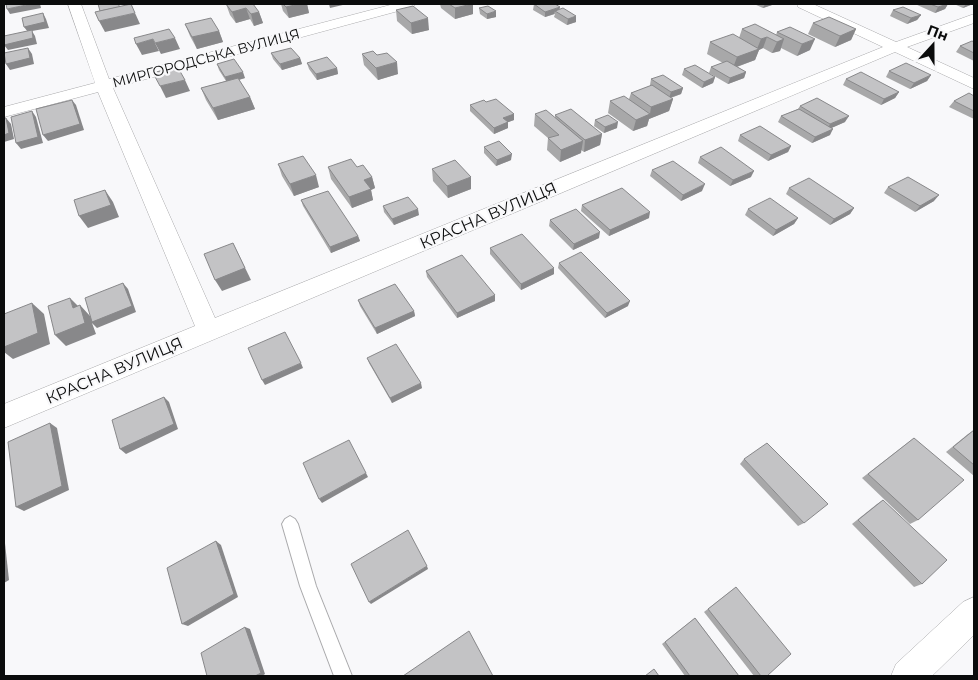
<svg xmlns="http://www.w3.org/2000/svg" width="978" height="680" font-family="Montserrat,sans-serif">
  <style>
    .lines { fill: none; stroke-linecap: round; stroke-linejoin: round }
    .service-casing { stroke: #aaaaac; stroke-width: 2 }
    .minor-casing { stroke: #aaaaac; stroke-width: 1 }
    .service { fill: #fff; fill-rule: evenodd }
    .minor { fill: #fff; fill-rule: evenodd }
    .wall { fill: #a8a8a9 }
    .shaded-wall { fill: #88888a }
    .building { fill: #c3c3c5; stroke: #88888a }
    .labels { text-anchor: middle; stroke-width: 4.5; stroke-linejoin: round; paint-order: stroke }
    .far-street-label { font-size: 14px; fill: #0b0c0c; stroke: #f8f8fa }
    .street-label { font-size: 16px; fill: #0b0c0c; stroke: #f8f8fa }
  </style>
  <rect width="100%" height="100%" fill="#f8f8fa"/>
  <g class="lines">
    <defs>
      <path id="service" d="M290,516l5,3 3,5 18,62 36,90h-18l-34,-90 -18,-62 3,-5z"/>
      <g id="minor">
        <path d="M68,4h13l28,75 285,-75h21l-2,3 -300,81 102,230 668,-271 -85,-40 -1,-3h16l83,38 78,-28v9l-67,24 67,31v11l-79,-37 -891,376v-24l191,-78 -97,-234 -94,25v-10l91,-24z"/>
        <path d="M974,597v38l-42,41h-41l5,-12 67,-62z"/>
      </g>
    </defs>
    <use href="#service" class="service-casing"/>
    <use href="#minor" class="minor-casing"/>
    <use href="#service" class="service"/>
    <use href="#minor" class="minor"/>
  </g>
  <g class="wall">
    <path d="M226,4l33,8 4,11 -9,3 -4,-7 -14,4 -6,-8z"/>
    <path d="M281,4h26l2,9 -20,5 -6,-7z"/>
    <path d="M440,4h33v10l-18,5 -14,-11z"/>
    <path d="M534,4l26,6 16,12 -9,3 -13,-8 1,-3 -10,3 -12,-7z"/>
    <path d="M754,4h21l-12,4z"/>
    <path d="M915,4h33l-3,5 -10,4z"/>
    <path d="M954,4h19l-10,4z"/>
    <path d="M479,8l17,9 -9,2 -7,-5z"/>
    <path d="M396,10l33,20 -17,4 -15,-13z"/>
    <path d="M893,10l28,5 -4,5 -10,4 -17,-8z"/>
    <path d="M813,23l43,6 -5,11 -16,7 -27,-13z"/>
    <path d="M185,24l34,7 4,11 -26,7 -7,-13z"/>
    <path d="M790,27l20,23 -13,6 -16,-8 -1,3 -8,2 -9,-5 -4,2 -4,10 -18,7 9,5 -2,6 -16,6 -19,-11 2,-6 12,-4 -16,-9 3,-12 29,-4 3,-9 34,6 1,-3z"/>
    <path d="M974,39v22l-18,-9 4,-6 12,-4z"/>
    <path d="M271,53l29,5 2,6 -20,6 -9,-11z"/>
    <path d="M362,54l15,1 21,19 -20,6 -14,-15z"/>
    <path d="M307,63l30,5 1,6 -21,6 -8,-11z"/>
    <path d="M217,64l28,14 -6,2 11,17 5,12 -37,11 -12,-20 -5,-12 25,-7 -7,-11z"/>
    <path d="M684,69l31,8 -2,6 -11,5 -20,-13z"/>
    <path d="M889,71l42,4 -4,6 -17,8 -24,-12z"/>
    <path d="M651,79l32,9 -2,6 -10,4 2,1 -4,12 -20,8 -2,7 -14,5 -25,-18 2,-12 19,-2 2,-6 19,-7v-1z"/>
    <path d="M846,79l53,13 -4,6 -14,7 -38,-20z"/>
    <path d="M974,96v23l-25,-12 5,-6z"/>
    <path d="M486,102l28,12v6l-6,2v6l-14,6 -24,-23v-6z"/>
    <path d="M800,106l45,16 -14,6 -1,7 -18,8 -34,-21 3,-6 17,-7z"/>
    <path d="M535,114l20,4v-3l47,19 -2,11 -16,7 -3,-2v3l-21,9 -13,-12 1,-12 -14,-12z"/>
    <path d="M595,120l22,8 -13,5 -10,-7z"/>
    <path d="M740,135l51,11 -3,6 -20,9 -30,-20z"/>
    <path d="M484,147l27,13 -15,6 -12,-13z"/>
    <path d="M700,157l51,20 -21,9 -32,-23z"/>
    <path d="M278,164l41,23 -25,9 -12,-20z"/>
    <path d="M328,167h29l15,10 3,11 -4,2 2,10 -21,8 -21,-29z"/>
    <path d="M432,169l39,8v12l-23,9 -15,-17z"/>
    <path d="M652,170l50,21 -21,10 -31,-25z"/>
    <path d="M888,187l46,14 -19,11 -31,-19z"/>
    <path d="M789,188l65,20 -4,6 -20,11 -44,-31z"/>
    <path d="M301,200l57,36 2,5 -29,12 -28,-47z"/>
    <path d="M582,205l67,13 -40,18 -28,-25z"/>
    <path d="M383,206l36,9 -25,10 -10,-13z"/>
    <path d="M748,209l50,9 -4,6 -21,12 -28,-21z"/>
    <path d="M550,220l49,18 -26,12 -24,-24z"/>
    <path d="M490,248l64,20v6l-33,16 -31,-36z"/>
    <path d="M559,263l69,43 -23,12 -47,-50z"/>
    <path d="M426,271l69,24v6l-38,17 -30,-41z"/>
    <path d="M358,300l56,11 1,5 -38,18 -17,-28z"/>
    <path d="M367,358l55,30 -30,15 -23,-40z"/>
    <path d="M974,430v46l-28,-24 22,-18z"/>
    <path d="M914,438l4,82 -8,4 -48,-46z"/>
    <path d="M744,459l60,64 -6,3 -58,-62z"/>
    <path d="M883,500l39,84 -8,3 -62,-63 25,-20z"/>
    <path d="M736,587l31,89h-13l-50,-64z"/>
    <path d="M695,618l44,58h-54l-23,-32z"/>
  </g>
  <g class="shaded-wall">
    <path d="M31,4h9l1,4 -31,6 -3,-5z"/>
    <path d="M299,4h8l2,9 -20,5 -3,-11z"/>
    <path d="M329,4h18l-17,4z"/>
    <path d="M473,4v10l-18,5v-11z"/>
    <path d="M765,4h10l-12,4z"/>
    <path d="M948,4l-3,5 -10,4 3,-6z"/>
    <path d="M966,4h7l-10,4z"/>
    <path d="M560,7l-1,6 -4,-2 -1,3 -9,3v-5z"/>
    <path d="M246,8l4,11 -14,4 -4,-11z"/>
    <path d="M496,11v6l-9,2v-5z"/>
    <path d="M259,12l4,11 -9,3 -3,-12z"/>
    <path d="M43,13l3,6 3,9 -17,3 3,5 2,8 -29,6 -4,-5 24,-13 -4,-5z"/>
    <path d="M135,13l5,11 -35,8 -6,-11z"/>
    <path d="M921,15l-4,5 -10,4 4,-6z"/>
    <path d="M576,16v6l-9,3 1,-6z"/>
    <path d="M428,18l1,12 -17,4 -1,-11z"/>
    <path d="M856,29l-5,11 -16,7 5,-11z"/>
    <path d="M219,31l4,11 -26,7 -5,-12z"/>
    <path d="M767,37l-4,11 -4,2 -4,10 -22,8 4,-11 20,-8 4,-10z"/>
    <path d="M175,38l5,11 -19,5 -6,-11z"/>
    <path d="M153,39l6,12 -17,4 -6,-11z"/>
    <path d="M784,39l-4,12 -8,2 5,-11z"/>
    <path d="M815,39l-5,11 -13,6 5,-12z"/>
    <path d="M28,48l4,6 2,10 -24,6 -4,-6z"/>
    <path d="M300,58l2,6 -20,6 -2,-6z"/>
    <path d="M397,62l1,12 -20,6 -2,-12z"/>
    <path d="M337,68l1,6 -21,6 -1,-6z"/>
    <path d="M243,72l2,6 -18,5 -2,-6z"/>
    <path d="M746,72l-2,6 -16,6 2,-6z"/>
    <path d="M931,75l-4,6 -17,8 4,-6z"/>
    <path d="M715,77l-2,6 -11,5 2,-6z"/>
    <path d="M185,80l5,11 -24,7 -6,-12z"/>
    <path d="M683,88l-2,6 -12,4 2,-6z"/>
    <path d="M899,92l-4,6 -14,7 3,-6z"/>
    <path d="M250,97l5,12 -37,11 -5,-12z"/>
    <path d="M673,99l-4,12 -20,8 -2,7 -14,5 3,-11 14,-6 1,-7z"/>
    <path d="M72,100l4,5 8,25 -36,11 -5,-6z"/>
    <path d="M32,111l4,6 7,26 -22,6 -5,-6z"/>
    <path d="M514,114v6l-11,4v-6z"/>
    <path d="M849,116l-4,6 -18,8 3,-6z"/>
    <path d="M6,118l5,6 3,15 -10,3v-7z"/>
    <path d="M508,122v6l-14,6v-6z"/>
    <path d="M618,122l-1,6 -13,5 1,-6z"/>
    <path d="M833,129l-3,6 -18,8 3,-6z"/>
    <path d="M602,134l-2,11 -16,7 1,-12z"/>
    <path d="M583,141l-2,12 -21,9 1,-12z"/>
    <path d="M791,146l-3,6 -20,9 3,-6z"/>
    <path d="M512,154l-1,6 -15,6 1,-6z"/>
    <path d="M754,171l-3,6 -21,9 3,-6z"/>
    <path d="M316,175l3,12 -25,9 -4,-12z"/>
    <path d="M372,177l3,11 -4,2 2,10 -21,8 -3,-11 15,-17z"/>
    <path d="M471,177v12l-23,9 -1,-12z"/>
    <path d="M705,184l-3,7 -21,10 2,-6z"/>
    <path d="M105,190l8,12 6,15 -31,11 -9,-12z"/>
    <path d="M939,195l-5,6 -19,11 5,-6z"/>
    <path d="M854,208l-4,6 -20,11 4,-6z"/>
    <path d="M418,209l1,6 -25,10 -2,-6z"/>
    <path d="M650,212l-1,6 -40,18 1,-6z"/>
    <path d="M798,218l-4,6 -21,12 3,-6z"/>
    <path d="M600,232l-1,6 -26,12 1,-6z"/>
    <path d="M358,236l2,5 -29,12 -1,-6z"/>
    <path d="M233,243l18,37 -29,11 -7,-11z"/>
    <path d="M554,268v6l-33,16v-6z"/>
    <path d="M123,283l5,6 8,23 -39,16 -5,-5 4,11 -30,12 -11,-11 25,-30 10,11z"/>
    <path d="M495,295v6l-38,17v-5z"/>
    <path d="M70,298l11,11 -8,-1z"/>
    <path d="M630,301l-2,5 -23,12 2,-5z"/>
    <path d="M32,303l12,11 6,30 -37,15 -9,-7v-5z"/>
    <path d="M414,311l1,5 -38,18 -2,-6z"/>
    <path d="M301,363l2,5 -38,17 -3,-5z"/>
    <path d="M421,383l1,5 -30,15 -2,-5z"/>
    <path d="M164,397l5,5 9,27 -52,25 -6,-5z"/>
    <path d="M50,423l7,5 12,62 -45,21 -8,-4z"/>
    <path d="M366,473l2,4 -46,26 -3,-4z"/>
    <path d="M4,534l5,46 -5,3z"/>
    <path d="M216,541l5,4 17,52 -50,29 -6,-2z"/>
    <path d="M427,566l1,3 -57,35 -2,-2z"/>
    <path d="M245,627l5,2 15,45 -3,2h-7z"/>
  </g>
  <g class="building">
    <path d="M6,4h25l-24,5z"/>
    <path d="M98,4h20l2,3 -20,4z"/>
    <path d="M131,4l4,9 -36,8 -4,-9z"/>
    <path d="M226,4h27l6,8 -8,2 -5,-6 -14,4z"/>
    <path d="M283,4h16l-13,3z"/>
    <path d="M449,4h23l-17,4z"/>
    <path d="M534,4h21l5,3 -15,5z"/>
    <path d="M930,4h18l-10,3z"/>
    <path d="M413,6l15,12 -17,5 -15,-13z"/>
    <path d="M488,6l8,5 -9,3 -8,-6z"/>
    <path d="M903,7l18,8 -10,3 -18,-8z"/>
    <path d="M563,8l13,8 -8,3 -13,-8z"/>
    <path d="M43,13l2,9 -21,5 -2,-9z"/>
    <path d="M829,17l27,12 -16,7 -27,-13z"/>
    <path d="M211,18l8,13 -27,6 -7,-13z"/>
    <path d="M755,24l29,15 -7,3 -10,-5 -6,2 -19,-10z"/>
    <path d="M790,27l25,12 -13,5 -25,-12z"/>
    <path d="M169,29l6,9 -20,5 -2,-4 -17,5 -2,-6z"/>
    <path d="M32,30l1,8 -29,7v-9z"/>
    <path d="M733,34l26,15 -22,8 -27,-15z"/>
    <path d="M972,41l2,1v11l-14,-7z"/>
    <path d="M28,48l2,10 -24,6 -2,-11z"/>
    <path d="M291,48l9,10 -20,6 -9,-11z"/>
    <path d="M373,51l4,4 10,-2 10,9 -21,6 -14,-14z"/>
    <path d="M327,57l10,11 -21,6 -9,-11z"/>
    <path d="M234,59l9,13 -18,5 -8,-13z"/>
    <path d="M727,61l19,11 -16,6 -19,-11z"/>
    <path d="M906,63l25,12 -17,8 -25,-12z"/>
    <path d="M695,65l20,12 -11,5 -20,-13z"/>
    <path d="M177,66l8,14 -25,6 -7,-13z"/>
    <path d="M861,72l38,20 -15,7 -38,-20z"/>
    <path d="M663,75l20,13 -12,4 -20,-13z"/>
    <path d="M238,78l12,19 -37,11 -12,-20z"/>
    <path d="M652,85l21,14 -22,8 -20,-14z"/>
    <path d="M969,93l5,3v15l-20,-10z"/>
    <path d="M624,96l26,18 -14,6 -26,-19z"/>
    <path d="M817,98l32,18 -19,8 -30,-18z"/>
    <path d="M496,99l18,15 -11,4 5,4 -14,6 -24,-23 14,-5 2,2z"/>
    <path d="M72,100l8,24 -37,11 -7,-26z"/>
    <path d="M571,109l31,25 -17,6 -30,-25z"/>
    <path d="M799,109l34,20 -18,8 -34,-21z"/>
    <path d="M546,110l37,31 -22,9 -13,-12 11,-3 -24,-21z"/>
    <path d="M32,111l6,26 -22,6 -5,-26z"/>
    <path d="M608,115l10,7 -13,5 -10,-7z"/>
    <path d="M4,118h2l3,15 -5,2z"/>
    <path d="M760,126l31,20 -20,9 -31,-20z"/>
    <path d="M499,141l13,13 -15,6 -13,-13z"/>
    <path d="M721,147l33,24 -21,9 -33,-23z"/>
    <path d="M303,156l13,19 -26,9 -12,-20z"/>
    <path d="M351,159l6,8 6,-2 9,12 -8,3 7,9 -22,8 -21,-30z"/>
    <path d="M455,160l16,17 -24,9 -15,-17z"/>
    <path d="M673,161l32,23 -22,11 -31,-25z"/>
    <path d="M908,177l31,18 -19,11 -32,-19z"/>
    <path d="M809,178l45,30 -20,11 -45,-31z"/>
    <path d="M622,188l28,24 -40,18 -28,-25z"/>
    <path d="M105,190l6,15 -32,11 -5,-16z"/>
    <path d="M328,191l30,45 -28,11 -29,-47z"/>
    <path d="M408,197l10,12 -26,10 -9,-13z"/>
    <path d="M770,198l28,20 -22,12 -28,-21z"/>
    <path d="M576,209l24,23 -26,12 -24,-24z"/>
    <path d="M522,234l32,34 -33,16 -31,-36z"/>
    <path d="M233,243l12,25 -30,12 -11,-26z"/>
    <path d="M581,252l49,49 -23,12 -48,-50z"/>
    <path d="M462,255l33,40 -38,18 -31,-42z"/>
    <path d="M123,283l9,23 -40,16 -7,-24z"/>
    <path d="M395,284l19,27 -39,17 -17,-28z"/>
    <path d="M70,298l3,10 7,-3 5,18 -30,12 -7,-29z"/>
    <path d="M32,303l6,30 -34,14v-33z"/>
    <path d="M285,332l16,31 -39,17 -14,-32z"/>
    <path d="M396,344l25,39 -31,15 -23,-40z"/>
    <path d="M164,397l10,27 -54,25 -8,-29z"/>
    <path d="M50,423l12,63 -46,21 -8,-65z"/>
    <path d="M974,430v35l-21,-18z"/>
    <path d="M914,438l50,42 -46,40 -50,-46z"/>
    <path d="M349,440l17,33 -47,26 -16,-36z"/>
    <path d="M767,443l61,61 -24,19 -60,-64z"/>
    <path d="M883,500l64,60 -25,24 -64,-64z"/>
    <path d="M408,530l19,36 -58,36 -18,-38z"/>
    <path d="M216,541l18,53 -52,30 -15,-56z"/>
    <path d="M736,587l55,67 -24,22h-6l-53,-67z"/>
    <path d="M695,618l44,58h-49l-25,-34z"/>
    <path d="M245,627l16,46 -6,3h-48l-6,-23z"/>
    <path d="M469,631l24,45h-90z"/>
    <path d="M654,669l5,7h-14z"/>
  </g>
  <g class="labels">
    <g class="far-street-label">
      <text transform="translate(206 58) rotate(-15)" y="5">МИРГОРОДСЬКА ВУЛИЦЯ</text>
    </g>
    <g class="street-label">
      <text transform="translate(488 215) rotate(-23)" y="6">КРАСНА ВУЛИЦЯ</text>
      <text transform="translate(114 370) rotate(-23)" y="6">КРАСНА ВУЛИЦЯ</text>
    </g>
  </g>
  <rect width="978" height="680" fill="none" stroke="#0b0c0c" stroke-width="10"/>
  <g transform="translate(933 45) rotate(21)" stroke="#f8f8fa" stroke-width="4" paint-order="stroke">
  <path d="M0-4L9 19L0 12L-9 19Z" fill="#0b0c0c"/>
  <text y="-8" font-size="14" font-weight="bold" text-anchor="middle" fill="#0b0c0c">Пн</text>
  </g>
</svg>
